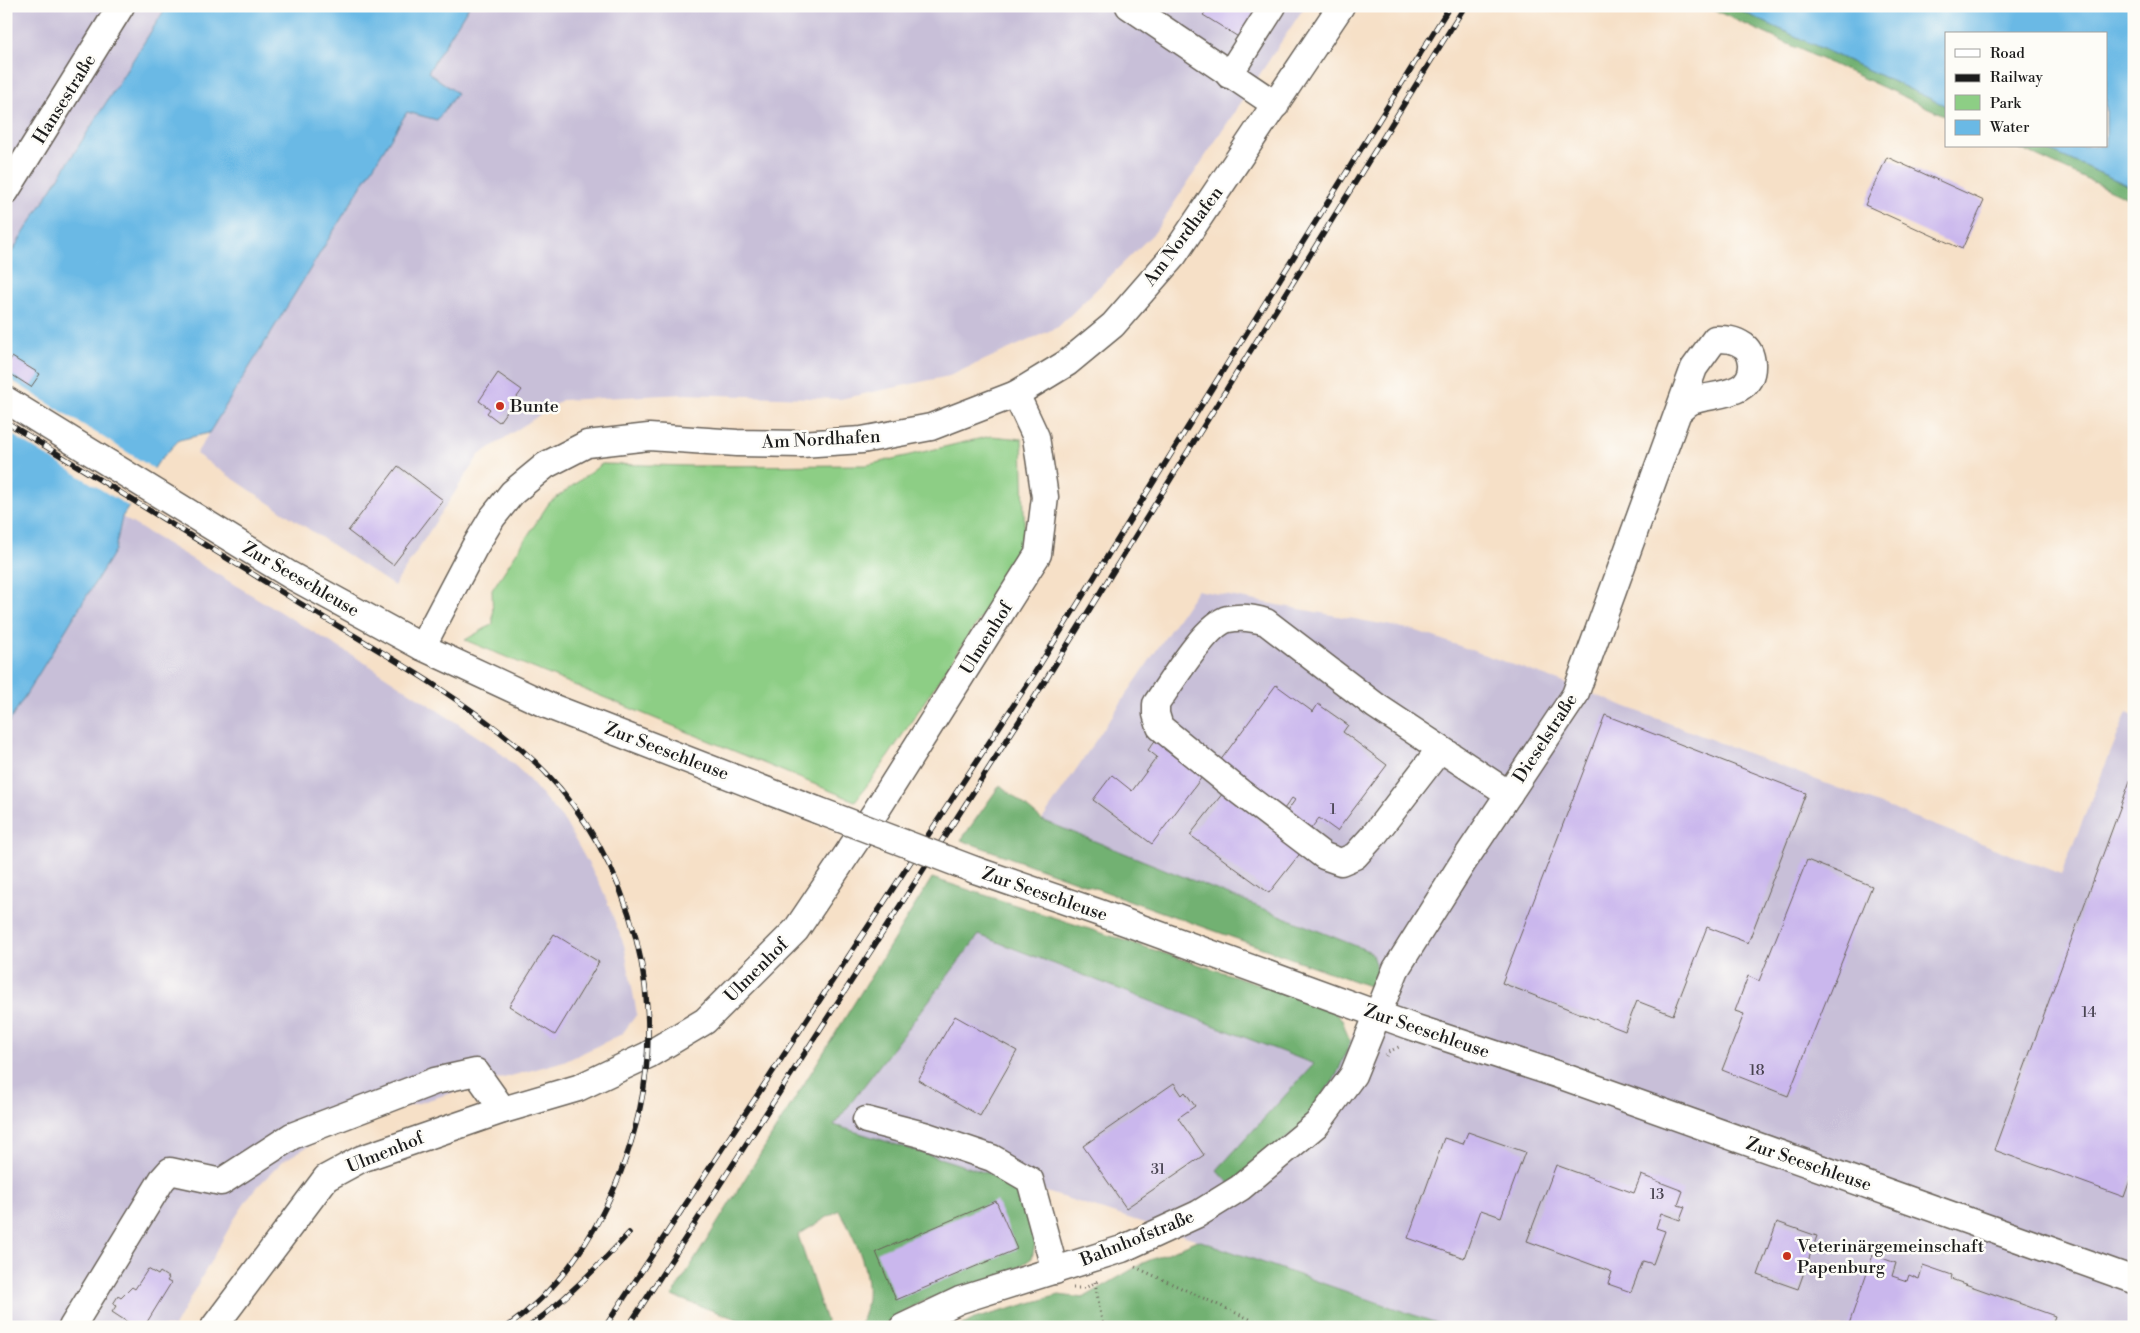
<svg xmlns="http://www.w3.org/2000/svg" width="2140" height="1333" font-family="'Libre Bodoni',serif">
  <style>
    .industrial { fill: #c8bfd8 }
    .green { fill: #8dce85; stroke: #547550 }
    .forest { fill: #72b172; stroke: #476647 }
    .water { fill: #6ab9e5; stroke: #436a80 }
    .pier { fill: #f6e0c7 }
    .building { fill: #cab7ed }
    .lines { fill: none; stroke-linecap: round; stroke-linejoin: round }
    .minor-casing { stroke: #686158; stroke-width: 29 }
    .path { stroke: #686158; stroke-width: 3; stroke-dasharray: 1 4; stroke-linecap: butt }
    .minor { stroke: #fff; stroke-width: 26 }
    .rail-casing { stroke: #1c1c1c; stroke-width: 5.5 }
    .rail { stroke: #fdfcf7; stroke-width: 4; stroke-dasharray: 11; stroke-linecap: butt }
    .minor-bridge-casing { stroke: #686158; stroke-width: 29; stroke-linecap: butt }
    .minor-bridge { stroke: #fff; stroke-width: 26 }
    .poi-dot { fill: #c8321e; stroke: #fdfcf7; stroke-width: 2 }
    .labels { text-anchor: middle; stroke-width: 5; stroke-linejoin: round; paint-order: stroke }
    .number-label { font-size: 15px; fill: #484350 }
    .street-label { font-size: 18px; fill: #1c1c1c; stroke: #fdfcf7 }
    .poi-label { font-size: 18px; fill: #1c1c1c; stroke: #fdfcf7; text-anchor: start }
  </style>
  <rect width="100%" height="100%" fill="#fdfcf7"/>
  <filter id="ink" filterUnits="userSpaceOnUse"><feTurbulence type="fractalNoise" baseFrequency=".02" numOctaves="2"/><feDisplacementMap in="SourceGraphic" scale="10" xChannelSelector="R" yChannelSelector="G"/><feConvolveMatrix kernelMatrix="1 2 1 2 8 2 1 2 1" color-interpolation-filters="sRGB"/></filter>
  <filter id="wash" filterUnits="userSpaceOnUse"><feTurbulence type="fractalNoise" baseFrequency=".0096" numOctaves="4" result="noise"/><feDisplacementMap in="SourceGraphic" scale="20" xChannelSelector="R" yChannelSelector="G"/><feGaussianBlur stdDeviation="1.12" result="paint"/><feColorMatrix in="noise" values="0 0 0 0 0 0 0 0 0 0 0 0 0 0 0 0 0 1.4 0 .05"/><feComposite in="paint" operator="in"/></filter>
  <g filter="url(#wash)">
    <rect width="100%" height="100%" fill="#f6e0c7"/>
    <g class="industrial">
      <path d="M6,6h161l-161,255z"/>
      <path d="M469,6h836l-150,226 -97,95 -109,49 -109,23 -155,-5 -123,6 -83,55 -85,131 -198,-132 211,-342 50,-19 -29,-21z"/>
      <path d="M122,517l248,149 125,82 28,25 42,49 36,64 23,59 13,69 -15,20 -54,26 -107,30 -118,36 -60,35 -30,30 -20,30 -59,106h-168v-600l109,-177z"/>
      <path d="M1197,590l217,40 145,51 502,193 66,-162 7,3v612h-686l-250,-87 -364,-115 145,-190 336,129 -98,106 13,14 106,-108 42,-100 -7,-24 -329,-132z"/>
    </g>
    <path class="green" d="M991,436l31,3 3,112 -144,216 -26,34 -390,-161 28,-16 -1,-34 57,-87 53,-39 88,2 177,-1z"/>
    <g class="forest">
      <path d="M1705,6h25l216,100v10z"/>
      <path d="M2014,146h25l95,42v13z"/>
      <path d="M1000,785l42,35 329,132 8,24 -5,12 -413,-148z"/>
      <path d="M932,878l395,128 15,13 8,24 -14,33 -37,52 -69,56 -13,-14 97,-106 -335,-129 -145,190 194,61 9,49 -5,23 -20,14 -89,29 -43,26h-21c20,-40 0,-82 -20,-117l-41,25 30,92h-69l-87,-31z"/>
      <path d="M1198,1240l250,87h-489l15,-8 85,-24 24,3 60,-35z"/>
    </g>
    <g class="water">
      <path d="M167,6h302l-41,66 29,21 -20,27 -30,-8 -198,321 -30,7 -20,21 -37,56 -7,33 -109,177v-466z"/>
      <path d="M1730,6h404v182l-95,-42h67v-112h-160v72z"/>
    </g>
    <path class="pier" d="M6,377l150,93 -25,38 -125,-77z"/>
    <g id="blocks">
      <g class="building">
        <path d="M1201,6h57l-18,32 -37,-23 4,-5z"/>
        <path d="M1887,157l97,44 -22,48 -97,-44z"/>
        <path d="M12,357l28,17 -9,13 -25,-16v-4z"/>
        <path d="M498,373l24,17 -23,32 -12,-9 3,-4 -11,-8z"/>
        <path d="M398,466l45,34 -50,65 -45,-34z"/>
        <path d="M1276,685l37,27 5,-8 30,21 -5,7 44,33 -50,66 -18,-13 -22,29 5,4 -33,42 -79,-58 33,-42 50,38 22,-31 -3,-2 -8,11 -64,-48z"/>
        <path d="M1605,715l201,78 -58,150 -41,-16 -34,88 -36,-14 -12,30 -123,-48z"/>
        <path d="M1157,738l10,8 -3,3 38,28 -50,67 -59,-44 19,-25 20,16 25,-34 -9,-7z"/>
        <path d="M2134,770v399l-10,28 -130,-47z"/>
        <path d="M1807,860l65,26 -84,210 -66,-26 22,-56 -9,-3 13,-35 11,5z"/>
        <path d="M554,934l45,28 -44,73 -46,-29z"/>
        <path d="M955,1016l62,35 -37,65 -62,-36z"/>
        <path d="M1174,1083l8,12 3,-3 10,14 -17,12 26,37 -78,53 -43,-62z"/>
        <path d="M1468,1132l57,20 -24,65 -20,-7 -17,48 -56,-20 36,-100 19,6z"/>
        <path d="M1556,1165l78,28 7,-18 42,16 -5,14 7,2 -5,13 -19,-7 -5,15 9,3 -12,33 -10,-3 -12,31 -23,-8 4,-12 -85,-31z"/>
        <path d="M996,1201l21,48 -121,51 -20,-48z"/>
        <path d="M1777,1222l40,14 -19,53 -40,-14z"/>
        <path d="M1873,1255l23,8 -4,13 15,5 2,-6 10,4 4,-14 29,10 -1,4 104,37 -4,11h-203z"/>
        <path d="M148,1269l10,6 2,-3 9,6 -2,3 4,2 -27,44h-9l-23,-15 4,-6 -3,-2 5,-8 3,2 11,-11 3,2z"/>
      </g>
    </g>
  </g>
  <g filter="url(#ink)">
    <use href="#blocks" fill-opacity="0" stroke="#686158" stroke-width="1"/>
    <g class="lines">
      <defs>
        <g id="minor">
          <path d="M1129,6l147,99"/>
          <path d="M1229,75l44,-69"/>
          <path d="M6,191l115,-185"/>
          <path d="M6,400l284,175 132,72 127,59 268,104"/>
          <path d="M422,647l52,-99 18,-30 20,-25 34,-28 41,-21 62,-7 88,6 64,1 61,-4 69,-13 85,-33 51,-31 46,-38 61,-70 167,-249"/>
          <path d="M1440,749l-66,86 -19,21 -14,6 -17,-6 -84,-64 -80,-65 -4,-13v-10c14,-20 50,-80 72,-85 14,-3 26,-1 38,3l110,84 133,88"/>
          <path d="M975,870l125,43 310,113 149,49 575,205"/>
          <path d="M866,1120l58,15 68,23 38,22 25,91"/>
          <path d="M72,1327l90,-147 8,-9 51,11 71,-46 143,-55 41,-9 27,38"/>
          <path d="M214,1327l112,-149 35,-19 142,-49 75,-22 70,-33 57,-34 91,-91 80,-119 162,-257 7,-57 -9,-60 -20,-43"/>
          <path d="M903,1327l57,-27 162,-51 76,-35 42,-26 77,-64 36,-49 43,-106 66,-105 113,-169 119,-327 21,-29c12,0 19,0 29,7 6,5 7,10 8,17 2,35 -41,30 -60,38 -5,2 -9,7 -13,10"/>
        </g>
      </defs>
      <use href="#minor" class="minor-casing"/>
      <g class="path">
        <path d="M1386,1056l2,-4 13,-6"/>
        <path d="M1135,1267l132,60"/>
        <path d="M1095,1282l8,45"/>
        <path d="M1073,1288h12l13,-7"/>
      </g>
      <use href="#minor" class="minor"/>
      <defs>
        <g id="rail">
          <path d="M6,422c96,59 192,118 287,177 77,47 161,92 229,151 99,85 146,231 118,358 -19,84 -61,168 -133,219"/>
          <path d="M529,1327c37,-28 69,-60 100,-94"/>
          <path d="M605,1327l429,-653 416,-668"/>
          <path d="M628,1327l417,-646 420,-675"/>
        </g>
      </defs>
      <use href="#rail" class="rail-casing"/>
      <use href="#rail" class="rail"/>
      <defs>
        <path id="minor-bridge" d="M817,810l158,60"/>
      </defs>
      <use href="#minor-bridge" class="minor-bridge-casing"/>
      <use href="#minor-bridge" class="minor-bridge"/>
    </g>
  </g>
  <g class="poi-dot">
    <circle cx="500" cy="406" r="5"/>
    <circle cx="1787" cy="1256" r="5"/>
  </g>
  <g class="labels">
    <g class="number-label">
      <text x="1333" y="814">1</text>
      <text x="2089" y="1017">14</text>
      <text x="1757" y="1075">18</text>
      <text x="1158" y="1174">31</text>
      <text x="1657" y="1199">13</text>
    </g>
    <g class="street-label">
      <text transform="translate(64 99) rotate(-58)" y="6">Hansestraße</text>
      <text transform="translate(1183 236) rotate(-53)" y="6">Am Nordhafen</text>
      <text transform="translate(821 439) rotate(-3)" y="6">Am Nordhafen</text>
      <text transform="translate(301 579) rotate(30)" y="6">Zur Seeschleuse</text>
      <text transform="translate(986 638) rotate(-58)" y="6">Ulmenhof</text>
      <text transform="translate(1545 738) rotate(-57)" y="6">Dieselstraße</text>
      <text transform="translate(667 751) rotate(21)" y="6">Zur Seeschleuse</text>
      <text transform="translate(1045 894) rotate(19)" y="6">Zur Seeschleuse</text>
      <text transform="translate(756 970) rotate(-45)" y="6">Ulmenhof</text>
      <text transform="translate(1427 1031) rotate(19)" y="6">Zur Seeschleuse</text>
      <text transform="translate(385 1152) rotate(-22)" y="6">Ulmenhof</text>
      <text transform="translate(1809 1164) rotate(19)" y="6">Zur Seeschleuse</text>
      <text transform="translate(1137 1238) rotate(-22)" y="6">Bahnhofstraße</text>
    </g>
    <g class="poi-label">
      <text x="510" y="412">Bunte</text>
      <text x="1797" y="1252">Veterinärgemeinschaft<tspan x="1797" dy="21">Papenburg</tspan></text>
    </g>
  </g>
  <rect width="2140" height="1333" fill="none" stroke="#fdfcf7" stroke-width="25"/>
  <rect x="1945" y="32" width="162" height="115" fill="#fdfcf7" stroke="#a3a29f"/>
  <rect x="1955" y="49" width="25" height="8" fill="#ffffff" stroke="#a3a29f"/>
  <text x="1990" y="58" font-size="15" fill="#1c1c1c">Road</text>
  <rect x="1955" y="74" width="25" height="8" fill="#1c1c1c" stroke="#a3a29f"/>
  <text x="1990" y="82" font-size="15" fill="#1c1c1c">Railway</text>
  <rect x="1955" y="95" width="25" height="15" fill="#8dce85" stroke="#a3a29f"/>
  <text x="1990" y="108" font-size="15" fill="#1c1c1c">Park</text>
  <rect x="1955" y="120" width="25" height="15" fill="#6ab9e5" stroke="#a3a29f"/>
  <text x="1990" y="132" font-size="15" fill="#1c1c1c">Water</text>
</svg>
